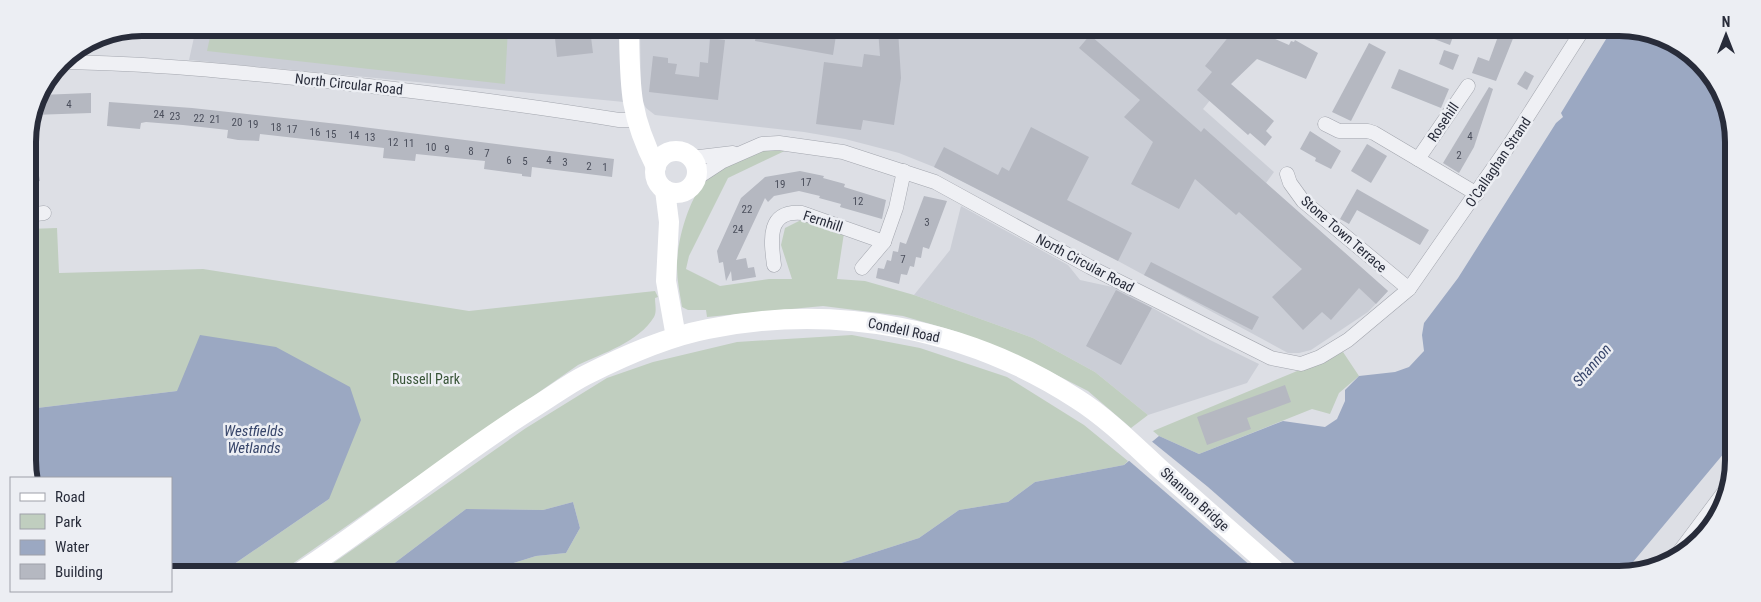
<svg xmlns="http://www.w3.org/2000/svg" width="1761" height="602" font-family="'Roboto Condensed',sans-serif">
  <style>
    .built { fill: #cbced6 }
    .green { fill: #c0cebf }
    .water { fill: #9ba8c2 }
    .pier { fill: #dddfe5 }
    .building { fill: #b5b8c1 }
    .lines { fill: none; stroke-linecap: round; stroke-linejoin: round }
    .minor-casing { stroke: #a3a6ae; stroke-width: 15 }
    .minor { stroke: #eff0f4; stroke-width: 14 }
    .secondary { stroke: #fff; stroke-width: 20 }
    .labels { text-anchor: middle; stroke-width: 5; stroke-linejoin: round; paint-order: stroke }
    .number-label { font-size: 11px; fill: #4b4f5c }
    .street-label { font-size: 14px; fill: #282c3a; stroke: #eceef3 }
    .park-label { font-size: 14px; fill: #385437; stroke: #eceef3 }
    .water-label { font-size: 15px; font-style: italic; fill: #37456a; stroke: #eceef3 }
    .rim { fill: none; stroke: #282c3a; stroke-width: 6 }
  </style>
  <rect width="100%" height="100%" fill="#dddfe5"/>
  <g class="built">
    <path d="M196,28l425,1 3,73 -435,-42z"/>
    <path d="M640,29l600,1 -25,64 -12,15 71,63 -8,11 122,108 -20,21 -57,38 -12,3h-11l-170,-92 -184,-94 -35,-14 -54,-14 -41,-7 -149,-17 -9,-7 -5,-9z"/>
    <path d="M961,206l107,59 12,15 37,8 93,52 49,24 -12,19 -99,32 -53,-43 -62,-34 -119,-43 36,-45z"/>
  </g>
  <g class="green">
    <path d="M212,28h296l-3,56 -298,-33z"/>
    <path d="M662,29h49v5z"/>
    <path d="M777,145l16,2 -65,31 -39,78 -3,13 34,17 49,-7h23l-11,-34 4,-17 16,-8 43,13 -7,46 28,2 49,14 119,43 62,34 53,43 -17,13 -43,-37 -49,-25 -81,-34 -55,-16 -80,-10 -116,11 -1,-7h-18l-6,-3c-2,-13 -5,-26 -5,-39 -1,-24 12,-73 31,-89 18,-17 47,-24 69,-34z"/>
    <path d="M57,228l2,45 144,-4 266,42 186,-20 3,6 -3,1c0,6 2,14 -1,19 -15,25 -51,36 -76,48l-296,206h-58l105,-72 -152,-108 -148,18 -1,-180z"/>
    <path d="M852,335l68,13 87,29 77,48 44,36 -4,4 -89,17 -27,20 -49,8 -40,28 -106,34 -325,-1 48,-15 30,-3 14,-25 -7,-26 -30,8 -77,-1 -82,62h-62l204,-143 81,-50 46,-16 84,-20z"/>
    <path d="M1343,352l16,24 -20,17 -9,21 -18,-5 -113,45 -40,-18 -6,-5z"/>
  </g>
  <g class="water">
    <path d="M1611,31h38l56,35 26,54 -1,326 -107,128 -810,-2 106,-34 40,-28 49,-8 27,-20 89,-17 35,-29 40,18 84,-33 42,6 12,-8 8,-18v-11l14,-14 36,-4 14,-5 15,-16 -2,-16 2,-12 34,-45 98,-155 7,-6 -2,-4z"/>
    <path d="M200,335l76,12 74,40 11,33 -32,79 -105,72h-53v-93h-141l-1,-69 148,-18z"/>
    <path d="M573,502l7,26 -14,25 -30,3 -48,15h-104l82,-62 77,1z"/>
  </g>
  <path class="pier" d="M1150,440l58,47 98,86h-47l-132,-114z"/>
  <g class="building">
    <path d="M554,29h36l3,24 -36,4z"/>
    <path d="M757,29h40l21,5v-5h19l-4,26 -78,-14z"/>
    <path d="M878,29l20,1 3,48 -7,47 -31,-5 -2,10 -45,-6 8,-62 38,5 2,-13 16,2z"/>
    <path d="M1234,30h38l-4,6 21,9 2,-4 3,1 1,-2 23,13 -12,26 -49,-20 -26,25 43,37 -8,10 6,6 -7,9 -15,-13 -2,2 -51,-45 15,-18 -7,-6z"/>
    <path d="M1413,31h42l-5,14z"/>
    <path d="M1500,31h16l-20,50 -24,-8 6,-16 11,4z"/>
    <path d="M1090,35l111,97 3,-4 184,163 -12,13 -17,-16 -28,32 -9,-8 -19,18 -31,-33 30,-28 -63,-57 -3,3 -41,-36 -16,30 -48,-25 22,-42 -29,-25 16,-17 -61,-52z"/>
    <path d="M710,38l15,2 -7,60 -69,-8 4,-36 15,2v5l9,1 -2,10 24,3 1,-15 8,1z"/>
    <path d="M1369,43l17,9 -35,69 -19,-9z"/>
    <path d="M1444,50l15,5 -6,15 -14,-6z"/>
    <path d="M1399,69l50,20 -8,19 -50,-20z"/>
    <path d="M1525,71l9,5 -7,14 -10,-6z"/>
    <path d="M1489,87l4,2 -19,58 -15,26 -16,-10z"/>
    <path d="M91,93v20l-59,2 7,-20z"/>
    <path d="M109,102l83,6 155,17 267,34 -2,18 -80,-10 -1,10 -9,-1v-2l-38,-5 1,-8 -69,-7 -1,7 -32,-3 1,-10 -124,-14 -1,7 -21,-1 -11,-2 1,-8 -45,-5 -37,-3 -5,1 -1,6 -33,-3z"/>
    <path d="M1031,127l58,30 -22,43 65,33 -14,28 -184,-94 10,-20 54,28 4,-8 7,4z"/>
    <path d="M1310,131l31,20 -10,18 -16,-8 1,-3 -16,-9z"/>
    <path d="M1367,144l20,12 -16,27 -20,-12z"/>
    <path d="M33,145l7,36 -12,2v-37z"/>
    <path d="M800,171l24,5 -1,2 22,6 -1,3 42,13 -4,19 -42,-12 1,-3 -22,-6 1,-2 -21,-5 -25,5 -6,6 -3,-4 -29,62 10,-2 2,10 6,-1 2,10 -24,4 -1,-10 -5,10 -3,-19 -4,1 -2,-12 24,-53 24,-21z"/>
    <path d="M1357,189l72,41 -9,15 -63,-35 -8,14 -9,-5z"/>
    <path d="M924,196l23,5 -18,48 -6,-2 -2,11 -5,-1 -2,10 -4,-1 -3,9 -6,-1 -2,10 -23,-6 2,-10 6,1 3,-9 4,1 2,-10 5,1 2,-10 6,2z"/>
    <path d="M1151,262l108,55 -7,13 -108,-55z"/>
    <path d="M1116,290l36,18 -31,57 -35,-19z"/>
    <path d="M1285,385l6,17 -44,16 4,11 -44,16 -10,-28z"/>
  </g>
  <g class="lines">
    <defs>
      <g id="minor">
        <path d="M60,62c89,1 177,10 265,19 99,11 196,23 294,39h16"/>
        <path d="M1325,124l14,7h29l6,2 103,61"/>
        <path d="M691,158l42,-5"/>
        <path d="M1418,159l50,-73"/>
        <path d="M1287,174l3,9 13,18 106,88"/>
        <path d="M697,178l26,-17 39,-17 17,-1 64,9 92,30 155,85 181,91 30,6 19,-7 28,-17 61,-51 101,-145 72,-113"/>
        <path d="M28,215l16,-2"/>
        <path d="M774,265c-3,-24 -8,-55 28,-52l82,29"/>
        <path d="M862,268l22,-26 12,-34 8,-37"/>
        <path d="M1677,555l53,-71"/>
      </g>
    </defs>
    <use href="#minor" class="minor-casing"/>
    <use href="#minor" class="minor"/>
    <g class="secondary">
      <path d="M629,29c1,58 0,85 27,138"/>
      <circle cx="676" cy="172" r="21"/>
      <path d="M665,190l4,32 -3,59 10,56"/>
      <path d="M302,571c79,-52 151,-113 231,-163 18,-11 35,-24 53,-33 38,-19 80,-38 122,-46 127,-26 260,-1 369,70 30,19 56,45 82,69 40,35 79,70 119,105"/>
    </g>
  </g>
  <g class="labels">
    <g class="number-label">
      <text x="69" y="108">4</text>
      <text x="159" y="118">24</text>
      <text x="175" y="120">23</text>
      <text x="199" y="122">22</text>
      <text x="215" y="123">21</text>
      <text x="237" y="126">20</text>
      <text x="253" y="128">19</text>
      <text x="276" y="131">18</text>
      <text x="292" y="133">17</text>
      <text x="315" y="136">16</text>
      <text x="331" y="138">15</text>
      <text x="354" y="139">14</text>
      <text x="1470" y="140">4</text>
      <text x="370" y="141">13</text>
      <text x="393" y="146">12</text>
      <text x="409" y="147">11</text>
      <text x="431" y="151">10</text>
      <text x="447" y="153">9</text>
      <text x="471" y="155">8</text>
      <text x="487" y="157">7</text>
      <text x="1459" y="159">2</text>
      <text x="509" y="164">6</text>
      <text x="549" y="164">4</text>
      <text x="525" y="165">5</text>
      <text x="565" y="166">3</text>
      <text x="589" y="170">2</text>
      <text x="605" y="171">1</text>
      <text x="806" y="186">17</text>
      <text x="780" y="188">19</text>
      <text x="858" y="205">12</text>
      <text x="747" y="213">22</text>
      <text x="927" y="226">3</text>
      <text x="738" y="233">24</text>
      <text x="903" y="263">7</text>
    </g>
    <g class="street-label">
      <text transform="translate(349 84) rotate(6)" y="5">North Circular Road</text>
      <text transform="translate(1443 122) rotate(-56)" y="5">Rosehill</text>
      <text transform="translate(1498 162) rotate(-56)" y="5">O'Callaghan Strand</text>
      <text transform="translate(823 221) rotate(18)" y="5">Fernhill</text>
      <text transform="translate(1344 234) rotate(41)" y="5">Stone Town Terrace</text>
      <text transform="translate(1085 263) rotate(28)" y="5">North Circular Road</text>
      <text transform="translate(904 330) rotate(12)" y="5">Condell Road</text>
      <text transform="translate(1195 499) rotate(42)" y="5">Shannon Bridge</text>
    </g>
    <g class="park-label">
      <text x="426" y="384">Russell Park</text>
    </g>
    <g class="water-label">
      <text transform="translate(1592 365) rotate(-49)" y="5">Shannon</text>
      <text x="254" y="436">Westfields<tspan x="254" dy="17">Wetlands</tspan></text>
    </g>
  </g>
  <path d="M0 0H1761V602H0ZM142 36H1619A106 106 0 0 1 1725 142V460A106 106 0 0 1 1619 566H142A106 106 0 0 1 36 460V142A106 106 0 0 1 142 36Z" fill="#eceef3" fill-rule="evenodd"/>
  <path class="rim" d="M142 36H1619A106 106 0 0 1 1725 142V460A106 106 0 0 1 1619 566H142A106 106 0 0 1 36 460V142A106 106 0 0 1 142 36Z"/>
  <rect x="10" y="477" width="162" height="115" fill="#eceef3" stroke="#9ea0a9"/>
  <rect x="20" y="493" width="25" height="8" fill="#ffffff" stroke="#9ea0a9"/>
  <text x="55" y="502" font-size="15" fill="#282c3a">Road</text>
  <rect x="20" y="514" width="25" height="15" fill="#c0cebf" stroke="#9ea0a9"/>
  <text x="55" y="527" font-size="15" fill="#282c3a">Park</text>
  <rect x="20" y="540" width="25" height="15" fill="#9ba8c2" stroke="#9ea0a9"/>
  <text x="55" y="552" font-size="15" fill="#282c3a">Water</text>
  <rect x="20" y="564" width="25" height="15" fill="#b5b8c1" stroke="#9ea0a9"/>
  <text x="55" y="577" font-size="15" fill="#282c3a">Building</text>
  <g transform="translate(1726 35)" stroke="#eceef3" stroke-width="4" paint-order="stroke">
  <path d="M0-4L9 19L0 12L-9 19Z" fill="#282c3a"/>
  <text y="-8" font-size="14" font-weight="bold" text-anchor="middle" fill="#282c3a">N</text>
  </g>
</svg>
